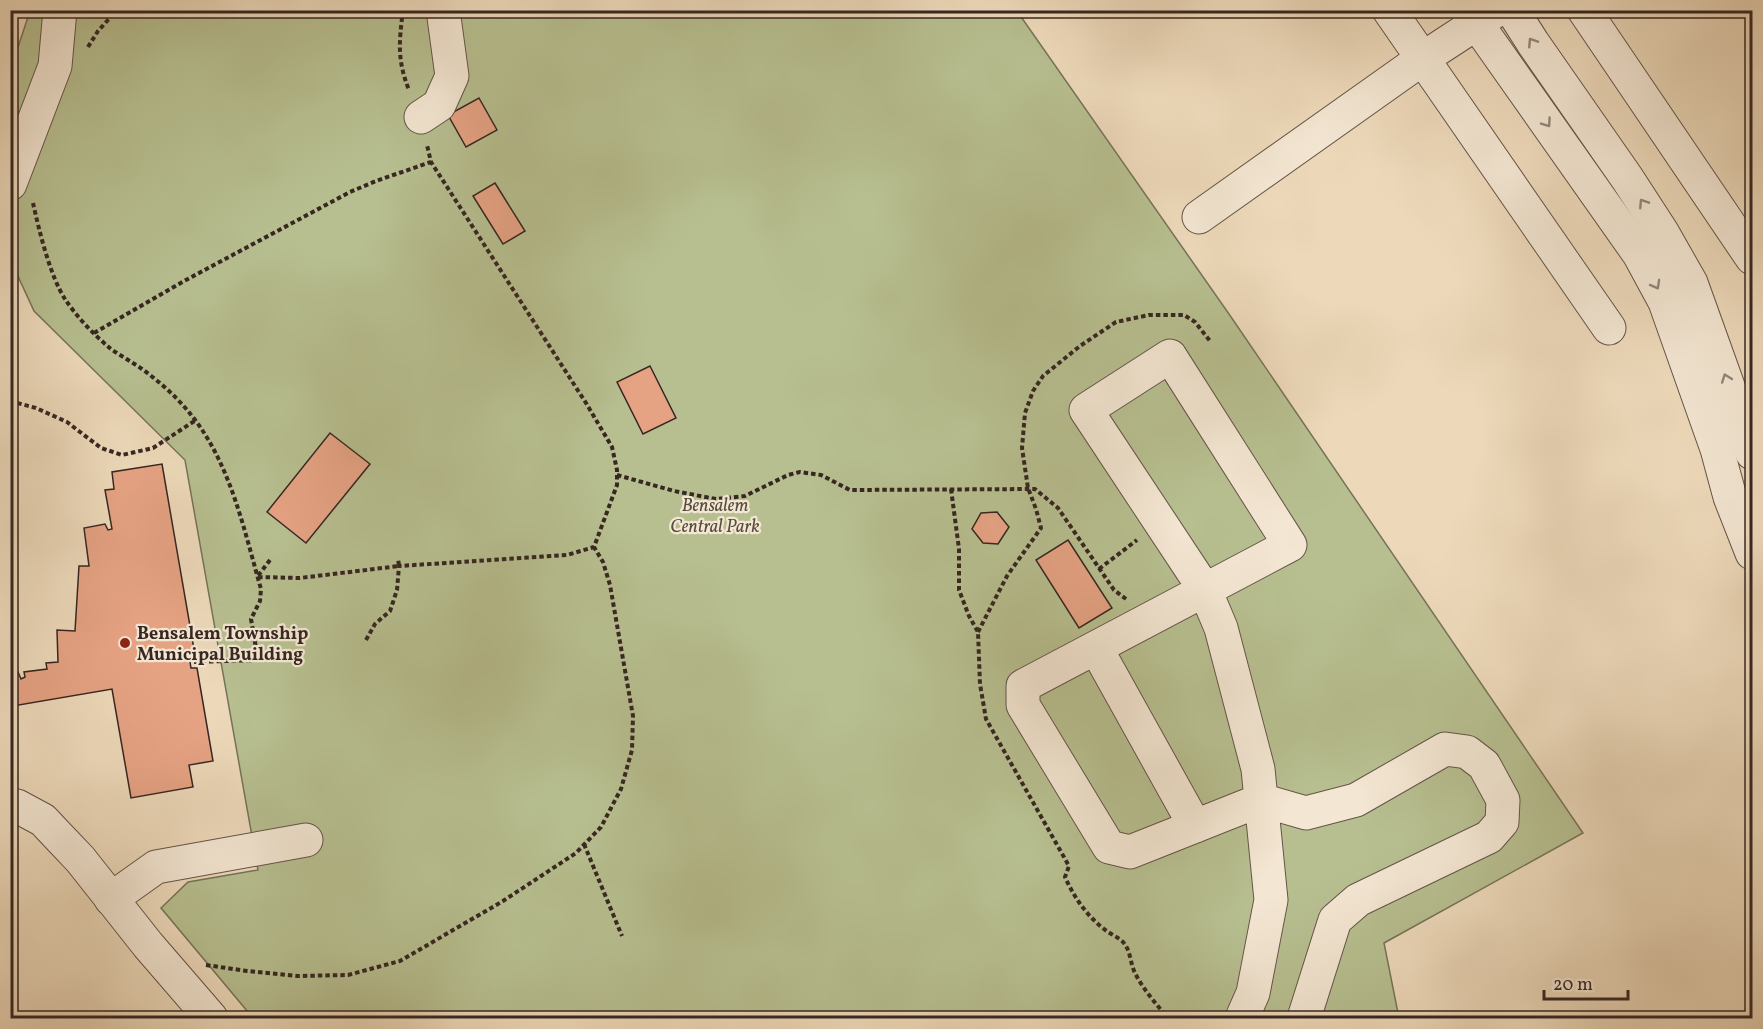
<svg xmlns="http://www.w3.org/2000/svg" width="1763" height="1029" font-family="Vollkorn,serif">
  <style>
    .green { fill: #b7bf90; stroke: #767359; stroke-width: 1.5 }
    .building { fill: #e6a384; stroke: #362722; stroke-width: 1.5 }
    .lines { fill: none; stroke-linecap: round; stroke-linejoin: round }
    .minor-casing { stroke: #645448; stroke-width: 35 }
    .path { stroke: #362722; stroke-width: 4; stroke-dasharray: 4.5 3; stroke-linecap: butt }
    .minor { stroke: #f3e6d2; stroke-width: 33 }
    .oneway { stroke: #94867a }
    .poi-dot { fill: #8f2418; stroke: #f3e6d2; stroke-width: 2 }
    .labels { text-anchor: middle; stroke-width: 4.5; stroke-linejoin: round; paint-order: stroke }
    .park-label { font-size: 18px; font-style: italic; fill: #564d3e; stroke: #f3e6d2 }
    .poi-label { font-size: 18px; font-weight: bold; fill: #362722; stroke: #f3e6d2; text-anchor: start }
  </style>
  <rect width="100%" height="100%" fill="#edd9ba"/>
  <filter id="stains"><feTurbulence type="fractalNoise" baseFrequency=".00333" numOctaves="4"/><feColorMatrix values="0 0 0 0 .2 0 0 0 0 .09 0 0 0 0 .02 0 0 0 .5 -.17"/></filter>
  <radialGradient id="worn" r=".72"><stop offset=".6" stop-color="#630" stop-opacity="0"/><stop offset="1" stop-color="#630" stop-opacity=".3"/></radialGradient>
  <path class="green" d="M30,11h987l212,303 354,519 -199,110 15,75h-1146l-92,-110 27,-26 70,-12 -73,-410 -151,-149 -23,-50v-193z"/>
  <g class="building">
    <path d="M479,98l18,32 -31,17 -18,-32z"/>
    <path d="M495,183l30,48 -22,13 -30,-48z"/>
    <path d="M650,366l26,52 -33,16 -26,-52z"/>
    <path d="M330,433l40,31 -64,79 -39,-31z"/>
    <path d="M162,464l33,191 -6,1 2,12h6l16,93 -24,4 4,22 -62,11 -19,-109 -99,17 -3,-4v-36l1,1 4,-2 6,14 4,-2 -1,-5 23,-3 -1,-6 12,-1 -1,-32 18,1 4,-65h10l-5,-38 21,-4 3,6 4,-1 -7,-39 9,-1 -2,-17z"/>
    <path d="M997,512l12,15 -11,17 -15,-1 -11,-14 9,-16z"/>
    <path d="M1068,540l44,68 -33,20 -43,-68z"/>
  </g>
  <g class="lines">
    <defs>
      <g id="minor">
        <path d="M1389,10l220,318"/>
        <path d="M1467,10l172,244 26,48 52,147 13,48 22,56"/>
        <path d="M1512,10l21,33 94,135 35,54 29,51 61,170"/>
        <path d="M1584,10l168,248"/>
        <path d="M421,117l18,-12 13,-29 -9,-66"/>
        <path d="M10,184l45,-118 5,-56"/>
        <path d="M1199,217l223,-158 72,-47"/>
        <path d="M1096,648l99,178"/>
        <path d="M10,804l7,2 26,14 17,18 20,21 68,86 63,73"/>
        <path d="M111,899l45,-32 150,-27"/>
        <path d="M1242,1018l11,-25 18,-93 -13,-131 -37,-141 -16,-38 -119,-180 84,-54 120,189c-89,47 -178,94 -267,141v19l86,142 21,5 131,-52 45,13 50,-13 89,-51 22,3 17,13 19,35 -1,22 -13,15 -131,63 -23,20 -31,98"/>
      </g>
    </defs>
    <use href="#minor" class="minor-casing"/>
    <g class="path">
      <path d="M403,10c-4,32 -6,50 6,80"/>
      <path d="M88,47l10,-16 19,-21"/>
      <path d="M33,203c6,27 17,73 32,96 11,17 30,37 46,50 10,7 21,13 31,20 18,13 36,29 50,47 39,49 52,114 69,173l-1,12 -9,18 7,41"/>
      <path d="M94,333l92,-53 164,-88 26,-11 55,-19"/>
      <path d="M10,401l26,7 31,14 34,26 21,7 31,-7 43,-28"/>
      <path d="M617,475l57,16 42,8 29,-3 43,-21 12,-3 21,3 29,15 185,-1 23,19 56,82 12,9"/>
      <path d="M951,489l8,60v41l10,26 9,16 2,52 6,35 83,147 -4,11c9,20 21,38 39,52 6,5 14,8 19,13 8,9 7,21 12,31 8,16 21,31 33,45"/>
      <path d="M270,560l-13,17 43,1 99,-12 -1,-8"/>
      <path d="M1099,569l38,-29"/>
      <path d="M978,632l29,-56 34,-48 -5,-19 -8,-21 -6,-40 3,-35 8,-22 10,-15 37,-30 36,-24 33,-7h35l11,7 15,19"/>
      <path d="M366,640l9,-16 15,-13 7,-21 2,-24 168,-11 27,-8 23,-62v-15l-5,-23 -26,-44 -155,-241 -4,-17"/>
      <path d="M194,662l64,-2 19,-3"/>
      <path d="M584,844l38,92"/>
      <path d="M206,965l41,6 51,5 50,-1 52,-14 103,-60 73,-48 25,-26 20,-38 11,-39 1,-34 -23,-131 -7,-23 -9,-15"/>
    </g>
    <use href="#minor" class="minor"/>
  </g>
  <defs><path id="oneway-chevron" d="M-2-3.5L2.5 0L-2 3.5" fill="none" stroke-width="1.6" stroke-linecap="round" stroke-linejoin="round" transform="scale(1.5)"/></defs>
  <g class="oneway">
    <use href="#oneway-chevron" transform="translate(1532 42) rotate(-123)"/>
    <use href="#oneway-chevron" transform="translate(1547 123) rotate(55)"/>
    <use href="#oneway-chevron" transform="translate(1643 203) rotate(-123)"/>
    <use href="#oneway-chevron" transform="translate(1656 285) rotate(61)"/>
    <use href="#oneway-chevron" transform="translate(1726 378) rotate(-110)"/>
  </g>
  <circle class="poi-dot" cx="125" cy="643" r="6"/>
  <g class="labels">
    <g class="park-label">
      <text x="715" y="511">Bensalem<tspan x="715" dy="21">Central Park</tspan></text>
    </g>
    <g class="poi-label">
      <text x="137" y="639">Bensalem Township<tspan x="137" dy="21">Municipal Building</tspan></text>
    </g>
  </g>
  <rect width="1763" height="1029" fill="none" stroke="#edd9ba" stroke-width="36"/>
  <rect x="12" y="12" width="1739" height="1005" fill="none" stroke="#362722" stroke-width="3"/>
  <rect x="18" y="18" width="1727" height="993" fill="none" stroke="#362722" stroke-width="1.5"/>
  <path d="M1544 990v9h84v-9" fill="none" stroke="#362722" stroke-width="3"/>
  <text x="1553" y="990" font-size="18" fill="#362722" stroke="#f3e6d2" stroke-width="4.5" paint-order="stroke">20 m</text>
  <rect width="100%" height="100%" filter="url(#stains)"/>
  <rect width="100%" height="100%" fill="url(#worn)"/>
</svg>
